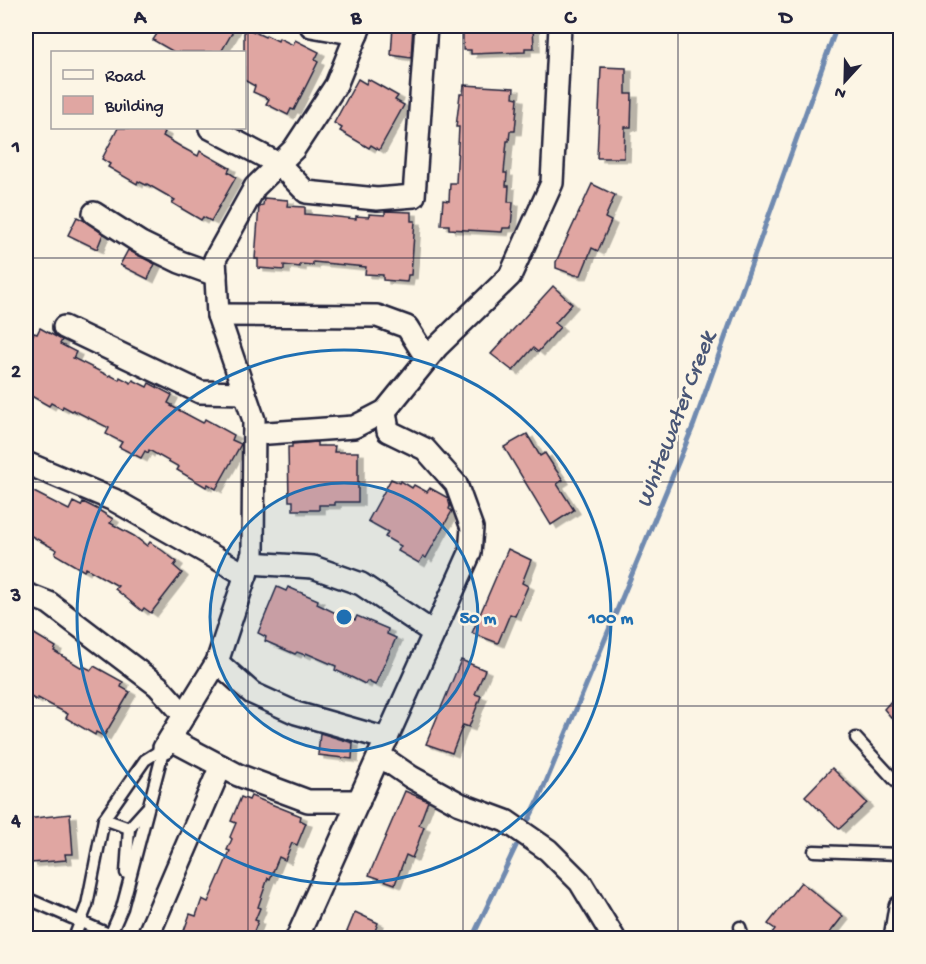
<svg xmlns="http://www.w3.org/2000/svg" width="926" height="964" font-family="'Gochi Hand',sans-serif">
  <style>
    .lines { fill: none; stroke-linecap: round; stroke-linejoin: round }
    .stream { stroke: #6f8ab0; stroke-width: 5 }
    .building { fill: #e0a6a2; stroke: #22223b; stroke-width: 1.5; filter: url(#shadow) }
    .service-casing { stroke: #22223b; stroke-width: 15 }
    .minor-casing { stroke: #22223b; stroke-width: 26 }
    .service { stroke: #fcf5e5; stroke-width: 10 }
    .minor { stroke: #fcf5e5; stroke-width: 21 }
    .grid { fill: none; stroke: #22223b; stroke-width: 1.5; stroke-opacity: 0.55 }
    .ring { fill: none; stroke: #1f6fb2; stroke-width: 3 }
    .labels { text-anchor: middle; stroke-width: 5; stroke-linejoin: round; paint-order: stroke }
    .water-label { font-size: 24px; font-style: italic; fill: #495676; stroke: #fcf5e5 }
    .centre { fill: #1f6fb2; stroke: #fcf5e5; stroke-width: 3 }
    .ring-label { font-size: 18px; text-anchor: middle; font-weight: bold; fill: #1f6fb2; stroke: #fcf5e5; stroke-width: 5; stroke-linejoin: round; paint-order: stroke }
    .neatline { fill: none; stroke: #22223b; stroke-width: 2 }
    .grid-label { font-size: 20px; text-anchor: middle; font-weight: bold; fill: #22223b }
  </style>
  <defs>
    <filter id="shadow"><feDropShadow dx="6" dy="3.5" stdDeviation="0" flood-color="#0004"/></filter>
  </defs>
  <rect width="100%" height="100%" fill="#fcf5e5"/>
  <filter id="ink" filterUnits="userSpaceOnUse"><feTurbulence type="fractalNoise" baseFrequency=".0167" numOctaves="2"/><feDisplacementMap in="SourceGraphic" scale="12" xChannelSelector="R" yChannelSelector="G"/><feConvolveMatrix kernelMatrix="1 2 1 2 8 2 1 2 1" color-interpolation-filters="sRGB"/></filter>
  <g filter="url(#ink)">
    <g class="lines">
      <g class="stream">
        <path d="M529,819l10,-20 155,-375 143,-398"/>
        <path d="M472,938l44,-92"/>
      </g>
    </g>
    <g class="building">
      <path d="M162,26h74l-15,26h-47l-21,-12z"/>
      <path d="M393,26h20l-2,32 -20,-3z"/>
      <path d="M463,26h70l1,22h-9v4l-54,2v-4h-8z"/>
      <path d="M244,27l21,10 1,-2 12,6 1,-3 14,7 2,-5 24,12 -4,8 3,2 -24,48 -3,-1 -3,6 -22,-11 3,-5 -16,-7 2,-6 -11,-6z"/>
      <path d="M601,67l25,1v26h6l-1,33h-6l-1,31h-27z"/>
      <path d="M358,79l8,5 2,-5 14,8 16,9 -3,4 9,5 -25,45 -8,-5 -2,3 -29,-17 2,-3 -8,-5z"/>
      <path d="M464,85l50,3 -1,9 5,1 -3,33h-5l-1,10h-2l-3,32h3l-1,13h3l-1,16h5l-2,26h-8l-1,4 -53,-3v-4h-8l2,-25 6,1 1,-18h6l3,-56h-3l4,-33h3z"/>
      <path d="M118,128h39l8,4 -2,4 20,12 15,8 2,-5 30,17 -2,4 8,5 -25,44 -8,-4 -2,3 -29,-17 3,-3 -28,-16 -1,1 -8,-4 -1,3 -29,-17 2,-3 -8,-5z"/>
      <path d="M592,184l23,11 -10,23 6,3 -13,30 -6,-3 -11,27h-6l-19,-7v-6z"/>
      <path d="M264,198l24,2 -1,6 18,1v7l23,2 28,3v-3l13,1v-3l16,1v-4l26,1v9h4l-4,54h-3l-1,7 -24,-2v-5l-18,-1 1,-7 -53,-5v3l-13,-1v3l-16,-2v5l-26,-2v-9h-3l4,-53 4,-1z"/>
      <path d="M77,217l8,4 18,13 -6,15 -29,-14z"/>
      <path d="M128,250l27,14 -7,15 -28,-14z"/>
      <path d="M553,286l19,18 -17,19 5,4 -22,25 -5,-4 -20,23 -22,-17z"/>
      <path d="M40,328l22,12 -2,4 16,8 -3,6 36,18 1,-1 9,5 1,-3 11,6 2,-3 14,7 2,-4 23,12 -4,8 4,2 -1,1 32,17 2,-4 29,16 -2,5 9,4 -25,45 -8,-5 -2,3 -29,-17 2,-3 -30,-17 -1,3 -3,-2 -4,7 -22,-11 3,-5 -16,-8 3,-6 -36,-18 -1,1 -9,-5 -1,3 -11,-6 -2,3 -23,-13v-35l4,-10 -3,-2 7,-13 3,1z"/>
      <path d="M527,434l13,22 5,-3 9,14 9,13 -6,4 17,26 -23,15 -47,-78z"/>
      <path d="M317,442v4h18l-1,6h24v50h-23v3h-16v5h-26v-9h-4l-1,-54h4v-3z"/>
      <path d="M391,479l9,4 1,-2 11,7 2,-3 13,7 3,-4 18,10 2,8 -1,3 3,2 -26,47 -3,-2 -4,7 -21,-12 3,-5 -16,-9 3,-5 -20,-11z"/>
      <path d="M26,488l43,22 4,-8 8,4 2,-4 14,7 16,10 -3,4 24,13 13,10 3,-4 13,9 14,11 -3,4 8,7 -31,40 -7,-5 -2,3 -27,-22 3,-3 -32,-18 -2,3 -29,-17 2,-4 -31,-17z"/>
      <path d="M508,549l23,11 -9,23 6,3 -13,30 -5,-2 -12,29 -26,-10z"/>
      <path d="M277,587l9,4 2,-4 30,13 -1,4 29,14 1,-2 8,4 2,-4 31,13 -1,5 9,4 -21,47 -8,-4 -2,3 -12,-6 -18,-8 1,-4 -30,-13 -1,2 -8,-3 -2,2 -30,-13 1,-4 -8,-4z"/>
      <path d="M26,629l30,18 -2,4 28,17 1,-2 8,4 3,-4 29,16 -2,5 9,5 -26,44 -8,-4 -1,3 -29,-17 2,-4 -30,-16 -2,2 -10,-6z"/>
      <path d="M461,660l24,10 -10,24 6,2 -12,31 -6,-2 -11,28 -26,-9z"/>
      <path d="M900,691v37l-16,-19z"/>
      <path d="M320,733l33,10 -1,16 -34,-4z"/>
      <path d="M832,768l35,35 -28,26 -34,-33z"/>
      <path d="M405,791l23,10 -9,24 5,2 -7,19 -5,12 -6,-3 -11,29 -26,-9z"/>
      <path d="M251,796l50,20 -1,4 6,3 -9,22 -5,-2 -7,17 -6,-3 -9,22 -2,-1 -10,29 2,1 -5,12 3,1 -7,18h-70l9,-25 6,2 6,-17 6,3 22,-51 -3,-1 5,-11 -2,-2 6,-14 -5,-2 10,-24 8,3z"/>
      <path d="M70,814l3,40h-8l1,6 -35,3 -1,-5 -4,1v-40z"/>
      <path d="M801,882l42,34 -18,23h-46l-7,-6 3,-4 -7,-5z"/>
      <path d="M355,912l23,11 -6,16h-28z"/>
    </g>
    <g class="lines">
      <defs>
        <g id="service">
          <path d="M856,738l44,48"/>
          <path d="M104,819l25,9"/>
          <path d="M814,851l86,3"/>
          <path d="M126,873l3,-45 18,-20"/>
          <path d="M26,898l85,37"/>
          <path d="M740,927l3,11"/>
          <path d="M74,938l13,-33 17,-86 41,-59 19,-12"/>
          <path d="M109,938l13,-30 42,-160"/>
        </g>
        <g id="minor">
          <path d="M311,26l46,8"/>
          <path d="M210,128l69,36 27,28 71,7 37,-3 12,-170"/>
          <path d="M94,213l47,30 39,19 36,13"/>
          <path d="M218,315l159,1 30,11 20,32"/>
          <path d="M64,327l136,65 45,1"/>
          <path d="M254,434l100,-7 31,-16 52,-64 73,-71 42,-93 8,-157"/>
          <path d="M26,463l88,37 132,75"/>
          <path d="M250,563l63,4 48,17 73,49"/>
          <path d="M26,594l23,9 109,83 26,29"/>
          <path d="M217,662l35,31 44,20 91,26"/>
          <path d="M170,739l68,36 70,26h51"/>
          <path d="M164,748l53,-86 36,-109 1,-133 -36,-105 -3,-56 40,-72 39,-38 42,-64 24,-59"/>
          <path d="M379,755l32,22 49,27 46,17 42,29 32,32 34,56"/>
          <path d="M147,938l74,-172"/>
          <path d="M297,938l173,-385 2,-25 -16,-44 -31,-35 -37,-18 -3,-20"/>
          <path d="M895,938l5,-31"/>
        </g>
      </defs>
      <use href="#service" class="service-casing"/>
      <use href="#minor" class="minor-casing"/>
      <use href="#service" class="service"/>
      <use href="#minor" class="minor"/>
    </g>
  </g>
  <path class="grid" d="M248,26v912M463,26v912M678,26v912M26,258h874M26,482h874M26,706h874"/>
  <circle cx="344" cy="617" r="134" fill="#1f6fb2" fill-opacity=".12"/>
  <g class="ring">
    <circle cx="344" cy="617" r="134"/>
    <circle cx="344" cy="617" r="267"/>
  </g>
  <g class="labels">
    <g class="water-label">
      <text transform="translate(674 419) rotate(-69)" y="8">Whitewater Creek</text>
    </g>
  </g>
  <circle cx="344" cy="617" r="9" class="centre"/>
  <g class="ring-label">
    <text x="478" y="623">50 m</text>
    <text x="611" y="623">100 m</text>
  </g>
  <rect width="926" height="964" fill="none" stroke="#fcf5e5" stroke-width="66"/>
  <rect x="51" y="51" width="195" height="78" fill="#fcf5e5" stroke="#a5a1a1" stroke-width="1.5"/>
  <rect x="63" y="70" width="30" height="9" fill="#fcf5e5" stroke="#a5a1a1" stroke-width="1.5"/>
  <text x="105" y="81" font-size="18" fill="#22223b">Road</text>
  <rect x="63" y="96" width="30" height="18" fill="#e0a6a2" stroke="#a5a1a1" stroke-width="1.5"/>
  <text x="105" y="111" font-size="18" fill="#22223b">Building</text>
  <g transform="translate(845 81) rotate(202)" stroke="#fcf5e5" stroke-width="4.5" paint-order="stroke">
  <path d="M0-4.5L10 22L0 15L-10 22Z" fill="#22223b"/>
  <text y="-9" font-size="16" font-weight="bold" text-anchor="middle" fill="#22223b">N</text>
  </g>
  <rect x="33" y="33" width="860" height="898" class="neatline"/>
  <g class="grid-label">
    <text x="140" y="23">A</text>
    <text x="356" y="23">B</text>
    <text x="570" y="23">C</text>
    <text x="786" y="23">D</text>
    <text x="16" y="152">1</text>
    <text x="16" y="377">2</text>
    <text x="16" y="601">3</text>
    <text x="16" y="826">4</text>
  </g>
</svg>
